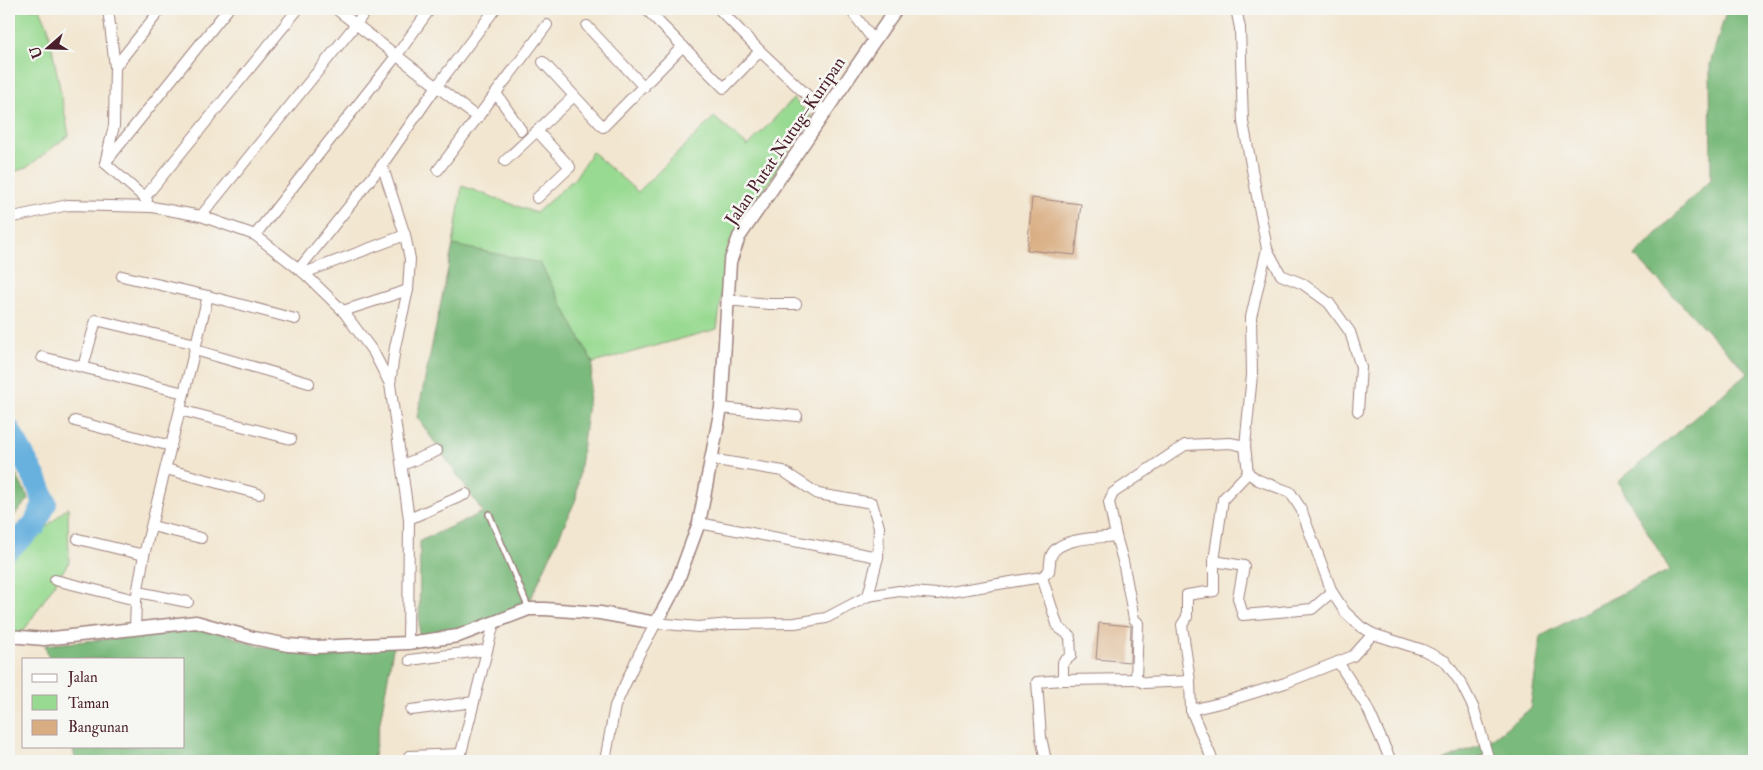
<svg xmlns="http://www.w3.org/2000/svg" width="1763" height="770" font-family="'IM FELL Double Pica',serif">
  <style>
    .green { fill: #98da91; stroke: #717c5e }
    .forest { fill: #7aba7b; stroke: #626c53 }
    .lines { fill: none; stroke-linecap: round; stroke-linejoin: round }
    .river { stroke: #67b1df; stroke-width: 24 }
    .building { fill: #d9ad82 }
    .service-casing { stroke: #9e827e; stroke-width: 8 }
    .minor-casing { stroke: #9e827e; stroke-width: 12 }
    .tertiary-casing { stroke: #9e827e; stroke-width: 15 }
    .service { stroke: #fff; stroke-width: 5 }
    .minor { stroke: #fff; stroke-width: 10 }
    .tertiary { stroke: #fff; stroke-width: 12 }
    .labels { text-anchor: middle; stroke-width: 5; stroke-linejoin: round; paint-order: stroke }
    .street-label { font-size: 18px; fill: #4a1f2b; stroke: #f6f6f2 }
  </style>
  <rect width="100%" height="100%" fill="#f6f6f2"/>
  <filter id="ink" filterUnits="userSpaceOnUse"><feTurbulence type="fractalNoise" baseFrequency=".02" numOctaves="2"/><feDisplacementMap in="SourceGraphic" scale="10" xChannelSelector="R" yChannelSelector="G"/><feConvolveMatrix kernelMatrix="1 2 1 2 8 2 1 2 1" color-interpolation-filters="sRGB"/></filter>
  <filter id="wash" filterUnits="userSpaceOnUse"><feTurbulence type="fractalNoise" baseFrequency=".0096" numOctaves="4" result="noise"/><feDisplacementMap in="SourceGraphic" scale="20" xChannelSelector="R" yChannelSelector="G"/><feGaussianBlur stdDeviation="1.12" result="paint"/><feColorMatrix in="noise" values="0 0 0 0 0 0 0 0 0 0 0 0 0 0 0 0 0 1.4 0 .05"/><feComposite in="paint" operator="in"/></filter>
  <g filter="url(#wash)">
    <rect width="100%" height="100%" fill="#f2e6d0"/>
    <g class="green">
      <path d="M9,9h31l8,18 21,108 -43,33 -17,5z"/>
      <path d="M793,99l18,17 -82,128 -12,85 -124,34 -53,-100 -87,-18 9,-59 74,27 39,-35 17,-26 46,40 76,-75 34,29z"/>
      <path d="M68,507l1,55 -52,79 -8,-2v-77z"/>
    </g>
    <g class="forest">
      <path d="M1727,9h27v752h-311l45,-19 42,-33 11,-73 53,-29 76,-37 -52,-88 130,-109 -113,-117 76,-77 -1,-115z"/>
      <path d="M453,245l87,18 53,100 -17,136 -53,117 -104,25 1,-100 63,-29 -66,-95z"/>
      <path d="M9,462l20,37 -20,22z"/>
      <path d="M212,629l43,16 57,10 82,-12 -21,118h-297l-4,-15h112v-87h-135l-4,-14z"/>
    </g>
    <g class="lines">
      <path class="river" d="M9,431l27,49 9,23 -11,23 -25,22"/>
    </g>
    <g id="blocks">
      <g class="building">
        <path d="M1032,198l49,6 -6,51 -48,-5z"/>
        <path d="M1099,623l32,3 -1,36 -34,-3z"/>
      </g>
    </g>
  </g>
  <g filter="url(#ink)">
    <use href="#blocks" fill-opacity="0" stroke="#9e827e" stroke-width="1"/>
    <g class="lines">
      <defs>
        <path id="service" d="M489,514l40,95"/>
        <g id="minor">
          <path d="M336,9l142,109"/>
          <path d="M646,9l78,79 36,-37"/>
          <path d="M719,9l41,42 65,61"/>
          <path d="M850,9l24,32"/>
          <path d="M1236,9l4,19 3,94 24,127 -16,68 1,58 -7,71 3,27 10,7 32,12 11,17 31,83 13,20 16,15 12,7 50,16 22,11 16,22 13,26 15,52"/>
          <path d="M587,26l57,61"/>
          <path d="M543,62l60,65 80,-81"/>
          <path d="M115,67l46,-58"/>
          <path d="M496,93l25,37"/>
          <path d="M537,131l33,36 -33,31"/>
          <path d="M106,159l8,-33 1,-59 -7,-58"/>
          <path d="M505,161l69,-65"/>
          <path d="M105,163l123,-154"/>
          <path d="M105,163l42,37"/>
          <path d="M382,165l23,70 5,24 -2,31 -13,57 -5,37 19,135 -1,124"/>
          <path d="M438,170l109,-145"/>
          <path d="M145,197l153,-188"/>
          <path d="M201,216l155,-192 11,-15"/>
          <path d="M9,218l59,-13 84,2 49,9 54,19 49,38 39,38 31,42 16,31"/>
          <path d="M255,235l142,-180 33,-46"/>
          <path d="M1267,249l14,26 22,9 26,19 21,29 11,35 -3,44"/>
          <path d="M299,269l83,-104 55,-79 58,-77"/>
          <path d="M304,273l101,-38"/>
          <path d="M122,276l86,20 87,23"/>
          <path d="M727,300l42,4h27"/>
          <path d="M343,311l65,-21"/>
          <path d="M195,350l114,33"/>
          <path d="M42,357l142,36"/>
          <path d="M83,367l13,-47 100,24"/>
          <path d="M721,408l76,8"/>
          <path d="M180,410l111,29"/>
          <path d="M75,421l96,25"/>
          <path d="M710,459l73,12 35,23 54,9 7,24 -1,30 -10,39"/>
          <path d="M402,465l35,-14"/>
          <path d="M166,469l93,25"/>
          <path d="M409,519l57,-25"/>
          <path d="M699,523l179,34"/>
          <path d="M152,526l49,12"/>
          <path d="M78,539l66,16"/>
          <path d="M1214,561l30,5 -6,32 5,17 69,-6 20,-17"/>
          <path d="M1042,577l16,50 12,9 1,20 -8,6v18l-26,2 4,55 5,24"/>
          <path d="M55,580l81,20"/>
          <path d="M138,592l50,10"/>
          <path d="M135,629l1,-29 8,-45 64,-259"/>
          <path d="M410,660l77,-10"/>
          <path d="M1338,662l29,45 24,54"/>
          <path d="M1136,679l8,4 46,-2"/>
          <path d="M1063,680l73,-1 2,-56 -4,-4 -11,-58 -7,-25"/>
          <path d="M411,710l63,-8"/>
          <path d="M1191,710l33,-8 61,-19 68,-27 20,-22"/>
          <path d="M409,756l52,-2"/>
          <path d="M459,761l35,-138"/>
          <path d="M605,761l10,-55 24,-52 17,-31 42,4 32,-3 65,-1 31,-5 42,-22 31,-5 38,3 105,-17 7,-6c1,-5 1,-11 2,-15 7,-19 48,-18 65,-20l-7,-34 4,-9 72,-48 45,-2 15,3"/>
          <path d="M1213,761l-22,-51 -1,-29 -8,-56 5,-8v-22l27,-4v-30l9,-62 25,-26"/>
          <path d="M1469,761l18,-5"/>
        </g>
        <path id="tertiary" d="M9,636l35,3 152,-17 57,16 35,7 27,2 93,-4 50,-7 71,-27h16l55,4 56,10 19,-35 24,-65 22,-115 9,-146 9,-25 157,-228"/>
      </defs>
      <use href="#service" class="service-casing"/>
      <use href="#minor" class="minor-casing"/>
      <use href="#tertiary" class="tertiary-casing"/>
      <use href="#service" class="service"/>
      <use href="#minor" class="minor"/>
      <use href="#tertiary" class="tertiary"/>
    </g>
  </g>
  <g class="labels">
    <g class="street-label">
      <text transform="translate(785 141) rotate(-56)" y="6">Jalan Putat Nutug–Kuripan</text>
    </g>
  </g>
  <rect width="1763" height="770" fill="none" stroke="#f6f6f2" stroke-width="30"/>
  <rect x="22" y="658" width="162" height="90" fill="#f6f6f2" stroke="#b1a0a2"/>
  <rect x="32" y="674" width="25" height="8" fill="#ffffff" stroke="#b1a0a2"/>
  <text x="68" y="682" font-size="15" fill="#4a1f2b">Jalan</text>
  <rect x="32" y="695" width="25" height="15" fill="#98da91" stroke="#b1a0a2"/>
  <text x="68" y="708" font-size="15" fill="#4a1f2b">Taman</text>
  <rect x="32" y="720" width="25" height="15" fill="#d9ad82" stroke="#b1a0a2"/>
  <text x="68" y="732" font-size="15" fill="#4a1f2b">Bangunan</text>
  <g transform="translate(48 48) rotate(250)" stroke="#f6f6f2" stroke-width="4" paint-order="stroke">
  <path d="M0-4L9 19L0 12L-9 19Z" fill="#4a1f2b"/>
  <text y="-8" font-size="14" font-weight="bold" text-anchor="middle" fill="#4a1f2b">U</text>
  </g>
</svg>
